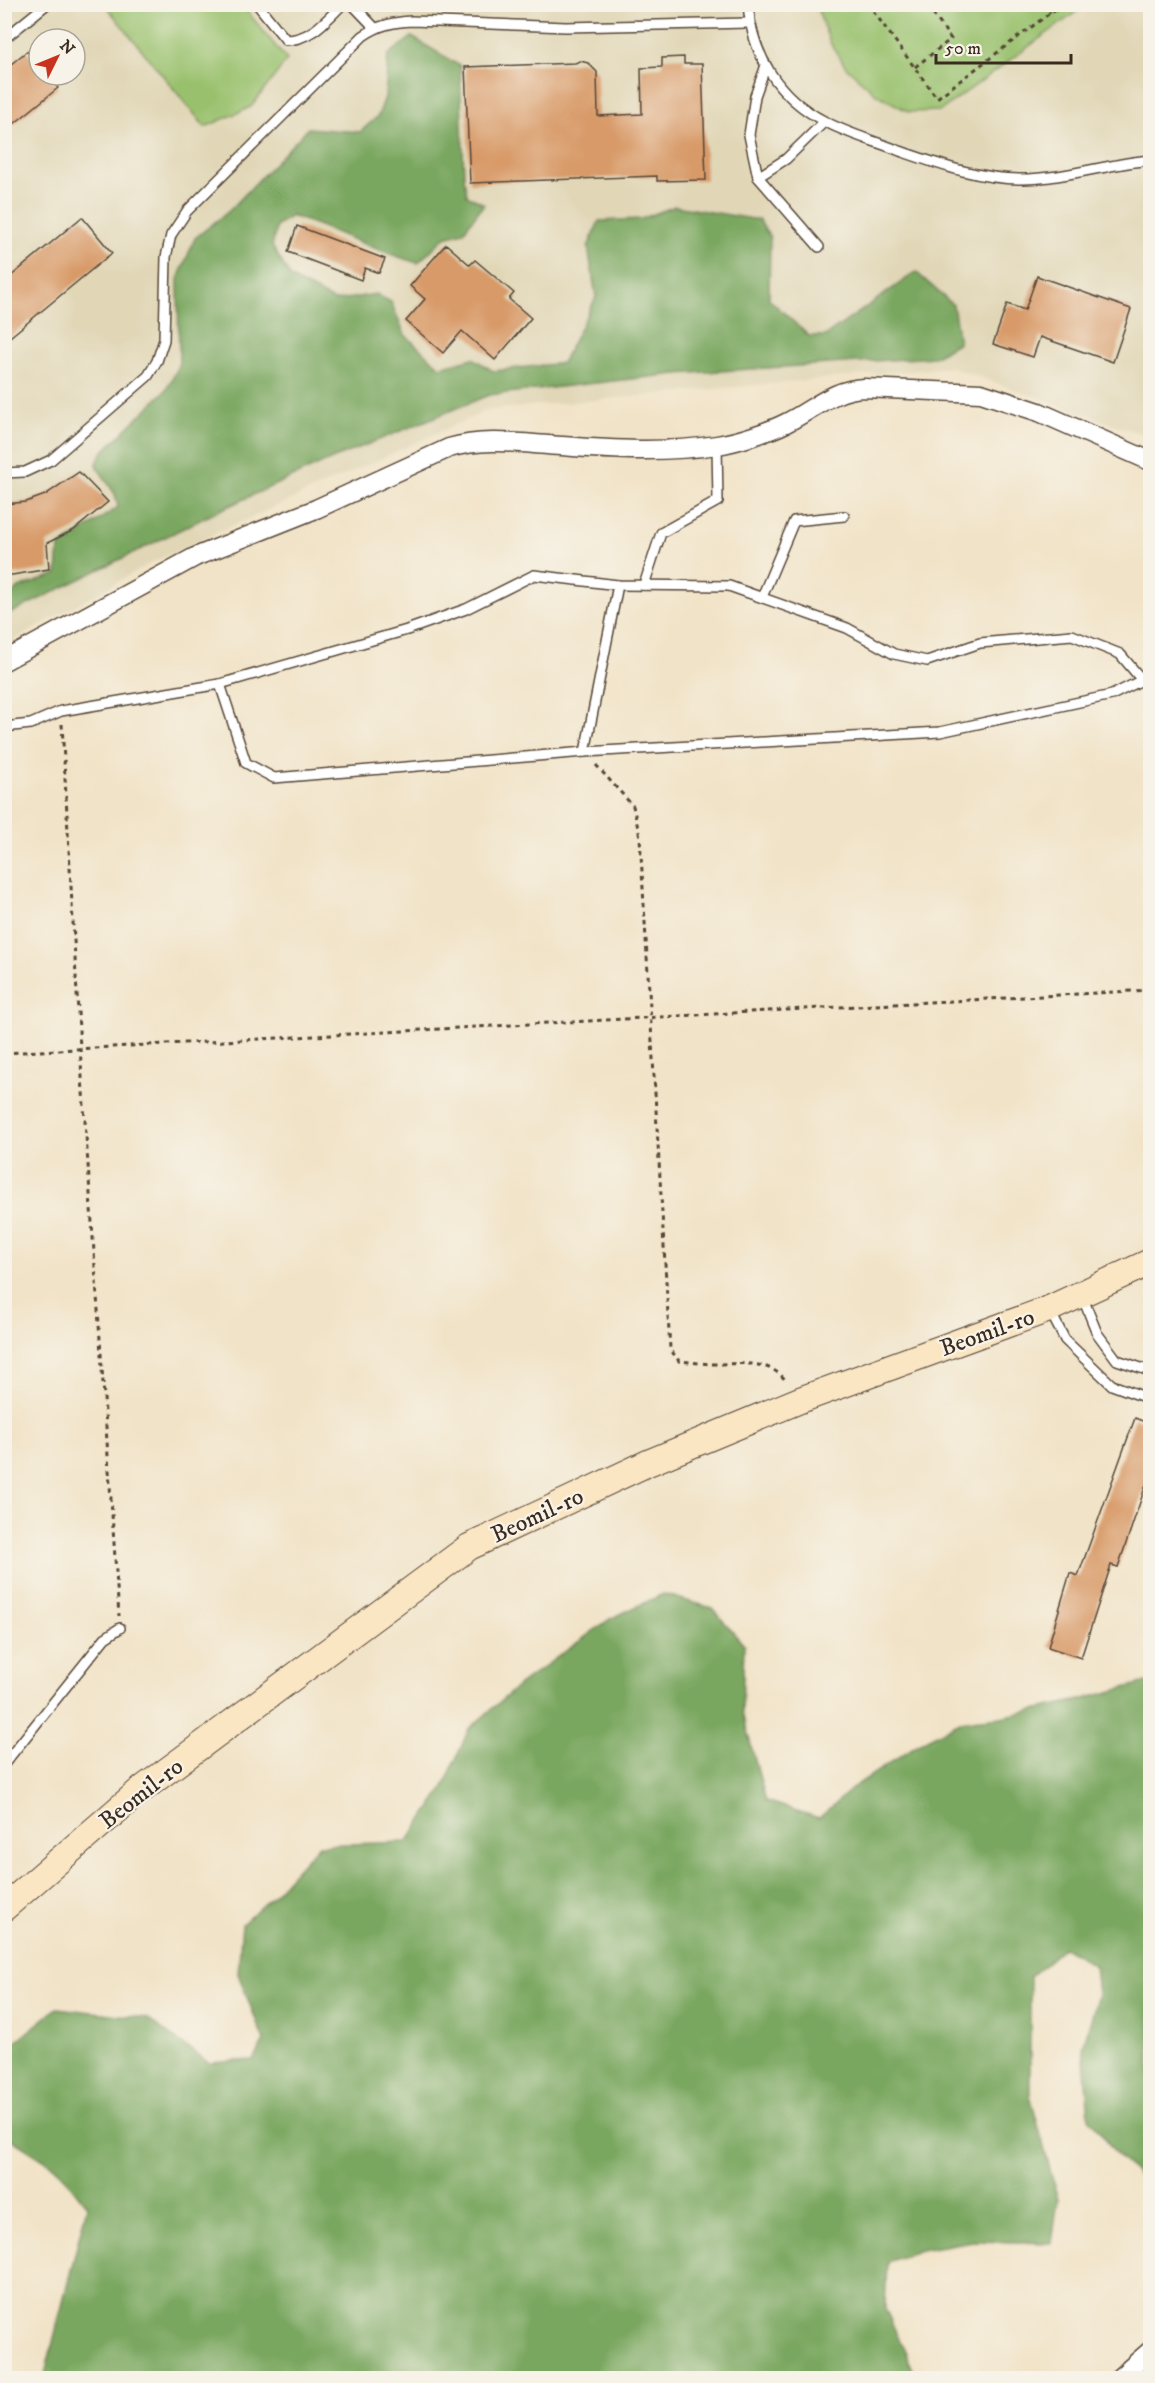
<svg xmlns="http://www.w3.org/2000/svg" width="1155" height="2383" font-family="'IM FELL DW Pica',serif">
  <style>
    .built { fill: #e1d7b7; fill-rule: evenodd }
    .green { fill: #99c16d; stroke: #6a7646; stroke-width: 1.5 }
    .forest { fill: #7aa760; stroke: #5a683f; stroke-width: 1.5 }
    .building { fill: #d89a68 }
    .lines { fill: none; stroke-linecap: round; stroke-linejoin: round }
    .lane-casing { stroke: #564637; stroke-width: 12 }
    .street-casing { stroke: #564637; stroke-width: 21 }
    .secondary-casing { stroke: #564637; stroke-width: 28 }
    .path { stroke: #564637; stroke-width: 3; stroke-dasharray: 4.5 4.5; stroke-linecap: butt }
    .lane { stroke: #fff; stroke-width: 9 }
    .street { stroke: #fff; stroke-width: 18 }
    .secondary { stroke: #fbe6c4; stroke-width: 26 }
    .labels { text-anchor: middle; stroke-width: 4.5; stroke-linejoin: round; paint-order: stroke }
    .street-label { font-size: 24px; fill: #3b2a1e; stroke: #f7f3e8 }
  </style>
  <rect width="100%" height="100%" fill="#f7f3e8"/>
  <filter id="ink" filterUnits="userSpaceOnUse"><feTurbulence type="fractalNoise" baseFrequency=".0167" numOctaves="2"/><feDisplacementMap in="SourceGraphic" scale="12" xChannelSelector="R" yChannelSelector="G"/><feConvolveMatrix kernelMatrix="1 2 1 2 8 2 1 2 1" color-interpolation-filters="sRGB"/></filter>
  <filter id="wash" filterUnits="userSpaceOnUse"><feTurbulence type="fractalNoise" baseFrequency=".008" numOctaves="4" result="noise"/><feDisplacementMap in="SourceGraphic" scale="24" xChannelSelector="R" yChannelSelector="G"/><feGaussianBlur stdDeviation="1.35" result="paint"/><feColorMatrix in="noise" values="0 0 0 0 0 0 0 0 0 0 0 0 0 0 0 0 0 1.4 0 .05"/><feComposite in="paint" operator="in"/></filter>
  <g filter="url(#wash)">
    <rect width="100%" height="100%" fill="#f1e3c7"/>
    <path class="built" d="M5,5h1145v432l-199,-70 -463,43 -335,152 -148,83zM39,39h36v36h-36z"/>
    <g class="green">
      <path d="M105,5h137l45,55 -36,47 -46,20z"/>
      <path d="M816,5v-1l270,1 -146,106 -31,1 -33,-18 -30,-27 -16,-24z"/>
    </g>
    <g class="forest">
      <path d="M412,37l48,29 4,112 3,17 17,9 -21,28 -18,5 -27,26c-43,-12 -83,-33 -126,-47l-15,9 -5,21 19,32 43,23 42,-7 15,8 14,33 35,32 33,-9 20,13 69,-8 34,-66 -8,-50 11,-26 42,-2 34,-13 84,14 11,17 -1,62 40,37h16l91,-64 37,33 6,37 -25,15 -258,17 -187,21 -155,63 -114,52 -215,106v-14l14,-14 38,-14 2,-27 59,-40 -3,-13 -19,-29 6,-12 64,-63 13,-24 -1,-87 17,-41 34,-27 79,-83 52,4 18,-16 7,-19 3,-42z"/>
      <path d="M663,1594l49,14 32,37 -2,67 24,89 53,17 36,-32 68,-45 39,-20 39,-4 79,-17 70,-19v506l-32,-31 -29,-38 -6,-71 15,-52 -3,-29 -31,-19 -34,30v118l28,105 -6,43 -79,-2 -53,9 -33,12 -2,46 32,70h-873l43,-172 -29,-37 -52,-33 -1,-74 8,-18 44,-36 89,10 63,45 44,-3 11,-19 -26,-67 4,-50 31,-29 46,-50 88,-3 35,-51 27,-62 50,-44 91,-66z"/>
    </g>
    <g id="blocks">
      <g class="building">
        <path d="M27,51l12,15v9h8l11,13 -54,44v-62z"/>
        <path d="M684,57v7h18l4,116 -49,1v-5l-187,7 -5,-116 110,-4 5,-2 8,2 9,9 1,44 44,-2 -1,-46 21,-1v-9z"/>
        <path d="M82,217l30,36 -108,89v-60z"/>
        <path d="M297,226l88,33 -6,14 -14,-5 -4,12 -73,-28z"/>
        <path d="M446,244l24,21 5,-5 39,33 -5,6 22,19 -36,42 -33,-29 -19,22 -37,-32 19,-22 -15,-13z"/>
        <path d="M1037,276l94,33 -18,53 -73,-25 -7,20 -40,-13 14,-40 18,6z"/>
        <path d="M79,472l29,30 -34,28 -27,13 2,26 -37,6 -8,-1v-70l22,-2 19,-7z"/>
        <path d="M1135,1418l15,6v49l-32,94 -7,-2 -30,93 -33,-11 22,-74 8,3z"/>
      </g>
    </g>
  </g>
  <g filter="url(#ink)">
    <use href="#blocks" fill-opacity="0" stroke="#564637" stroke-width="1.5"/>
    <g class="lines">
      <defs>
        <g id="lane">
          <path d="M257,4l29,36c25,0 40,-20 57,-36"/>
          <path d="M352,4l23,24"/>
          <path d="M748,4c4,51 30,93 76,117 24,13 51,20 76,30 38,13 79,28 120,28 44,0 87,-15 130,-19"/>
          <path d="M4,39l43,-35"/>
          <path d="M765,68l-10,28 -6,39 9,42 28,-18 38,-37"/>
          <path d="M758,177l61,70"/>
          <path d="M4,473l21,-1 26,-12 97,-84 9,-15 7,-21 2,-83 5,-22 16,-24 176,-175c16,-11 30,-14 49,-15l154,6 183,-4"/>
          <path d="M644,585l17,-52 57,-32 -1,-56"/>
          <path d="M762,597l32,-76 50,-5"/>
          <path d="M220,684l187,-54 59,-21 68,-34 84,10 111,1 118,42 47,26 33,7 53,-18 92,-8 48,19 22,26"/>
          <path d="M4,727l27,-3 30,-13 159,-27 26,79 28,15 311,-26 355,-20 172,-37 30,-15 8,3"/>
          <path d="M585,752l33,-167"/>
          <path d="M1082,1296l15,37 20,27 33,11"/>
          <path d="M1050,1311l15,29 47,45 38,14"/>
          <path d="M4,1764l101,-126 15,-10"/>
        </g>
        <g id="street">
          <path d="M4,661l191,-104 121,-48 133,-61c37,-11 75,-4 113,-2 51,4 104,7 155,-1 20,-3 51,-13 69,-22 27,-13 47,-34 78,-35l117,5 58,19 111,49"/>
          <path d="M1119,2378l31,-27"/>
        </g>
        <path id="secondary" d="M4,1908l133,-115 332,-246 179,-84 152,-63 249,-91 101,-47"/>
      </defs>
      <use href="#lane" class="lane-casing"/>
      <use href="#street" class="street-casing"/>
      <use href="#secondary" class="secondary-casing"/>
      <g class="path">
        <path d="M868,4l69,94 125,-94"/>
        <path d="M1044,4l6,9"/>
        <path d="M915,67l36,-28 -25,-35"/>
        <path d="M62,724l18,324 39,568"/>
        <path d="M596,765l37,41 7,31 30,512 9,12c12,1 25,3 38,3 25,0 53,-5 70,18"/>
        <path d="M4,1053l1146,-63"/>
      </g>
      <use href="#lane" class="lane"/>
      <use href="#street" class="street"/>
      <use href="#secondary" class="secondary"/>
    </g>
  </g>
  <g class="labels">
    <g class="street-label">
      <text transform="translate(987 1332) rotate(-20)" y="8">Beomil-ro</text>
      <text transform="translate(537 1515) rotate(-25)" y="8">Beomil-ro</text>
      <text transform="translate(141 1793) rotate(-38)" y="8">Beomil-ro</text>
    </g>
  </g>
  <rect width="1155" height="2383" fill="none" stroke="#f7f3e8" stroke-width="24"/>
  <g transform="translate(57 57) rotate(47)"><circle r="28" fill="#f7f3e8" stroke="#aca397" stroke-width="1.5"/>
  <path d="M0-4.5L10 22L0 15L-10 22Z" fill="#c8321e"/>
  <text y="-9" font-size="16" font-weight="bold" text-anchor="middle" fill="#3b2a1e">N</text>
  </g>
  <path d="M936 54v9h135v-9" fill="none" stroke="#3b2a1e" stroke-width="3"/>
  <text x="945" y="54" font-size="18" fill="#3b2a1e" stroke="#f7f3e8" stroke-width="4.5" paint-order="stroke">50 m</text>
</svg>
